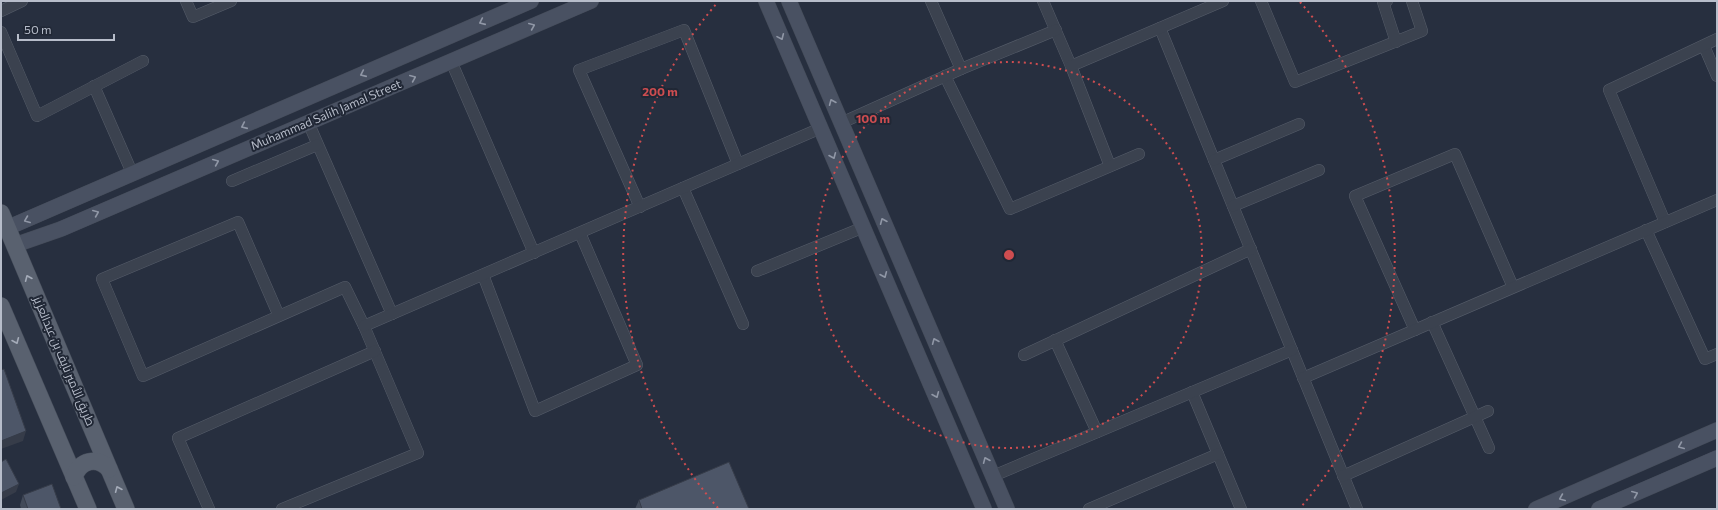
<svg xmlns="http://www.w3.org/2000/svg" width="1718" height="510" font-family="Commissioner,Cairo,sans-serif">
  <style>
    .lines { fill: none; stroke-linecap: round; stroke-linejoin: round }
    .street-casing { stroke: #565d6a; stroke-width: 12 }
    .secondary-casing { stroke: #444b58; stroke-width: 16 }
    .primary-casing { stroke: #444b58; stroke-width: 18 }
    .street { stroke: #3b424f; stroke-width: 11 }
    .secondary { stroke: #495162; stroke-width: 15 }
    .primary { stroke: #59616f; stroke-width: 17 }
    .wall { fill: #424a59 }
    .shaded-wall { fill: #363c49 }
    .building { fill: #4d5668; stroke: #363c49 }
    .oneway { stroke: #9097a6 }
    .oneway2 { stroke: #a4abb8 }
    .ring { fill: none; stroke: #ce4d50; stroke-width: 2; stroke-dasharray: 2 4 }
    .labels { text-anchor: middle; stroke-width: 4; stroke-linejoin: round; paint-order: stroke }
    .street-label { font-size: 12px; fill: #b7bdca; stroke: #202735 }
    .centre { fill: #ce4d50; stroke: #202735; stroke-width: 2 }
    .ring-label { font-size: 12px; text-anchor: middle; font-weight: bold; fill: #ce4d50; stroke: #202735; stroke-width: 4; stroke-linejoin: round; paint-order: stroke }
  </style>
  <rect width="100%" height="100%" fill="#272f3f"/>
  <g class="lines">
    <defs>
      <g id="street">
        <path d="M186,1l7,16 38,-16"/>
        <path d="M931,1l30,68"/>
        <path d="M1043,1l28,65 39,100"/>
        <path d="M1261,1l34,81 127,-51 -10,-30"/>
        <path d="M1387,1l-4,1 13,40"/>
        <path d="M1,11l21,-10"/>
        <path d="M1160,28l197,481"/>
        <path d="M1,32l36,84 106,-55"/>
        <path d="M1704,46l13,30"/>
        <path d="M451,61l83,192"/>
        <path d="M1071,66l152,-65"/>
        <path d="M945,76l65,133 129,-55"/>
        <path d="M94,86l39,89"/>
        <path d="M308,122l84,192"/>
        <path d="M841,123l120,-54 95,-39"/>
        <path d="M1214,160l85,-36"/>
        <path d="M232,181l85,-36"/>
        <path d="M683,188l60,136"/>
        <path d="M1233,206l86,-36"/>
        <path d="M640,207l-61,-137 105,-40 54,134"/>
        <path d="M1665,222l-56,-132 108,-51"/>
        <path d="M1646,230l59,129 12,-5"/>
        <path d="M757,271l107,-44"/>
        <path d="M483,275l52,136 102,-46 -57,-132"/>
        <path d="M279,316l-41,-94 -136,57 41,97 202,-89 19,39 54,127 -136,56"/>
        <path d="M1432,322l57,126"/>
        <path d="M364,326l457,-198"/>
        <path d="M1415,330l-60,-134 100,-42 58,133"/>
        <path d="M1055,340l42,92"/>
        <path d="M1024,355l227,-106"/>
        <path d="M1303,378l414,-178"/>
        <path d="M1192,392l49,117"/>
        <path d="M993,476l299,-126"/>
        <path d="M1343,476l145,-65"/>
        <path d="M209,509l-31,-71 197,-87"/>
        <path d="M1089,509l129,-55"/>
      </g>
      <g id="secondary">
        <path d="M766,1l218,508"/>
        <path d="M789,1l218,508"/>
        <path d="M7,228l524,-227"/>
        <path d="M15,245l46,-16 530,-228"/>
        <path d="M1536,509l181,-79"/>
        <path d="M1599,509l118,-51"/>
      </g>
      <g id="primary">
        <path d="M1,213l125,296"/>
        <path d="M1,306l87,203"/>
        <path d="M74,477c6,-17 23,-21 35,-8"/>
      </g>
    </defs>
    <use href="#street" class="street-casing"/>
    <use href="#secondary" class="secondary-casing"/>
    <use href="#primary" class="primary-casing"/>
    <use href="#street" class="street"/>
    <use href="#secondary" class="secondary"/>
    <use href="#primary" class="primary"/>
  </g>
  <g class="wall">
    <path d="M23,495l38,14h-40l-1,-4z"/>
    <path d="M639,500l110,9h-114z"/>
  </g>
  <g class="shaded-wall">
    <path d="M26,431l-3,10 -22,8v-8z"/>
    <path d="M19,484l-3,8 -15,8v-7z"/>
  </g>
  <g class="building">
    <path d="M4,369l22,62 -25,10v-71z"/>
    <path d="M6,459l13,25 -18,9v-31z"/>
    <path d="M729,462l20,47h-107l-3,-9z"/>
    <path d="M52,484l9,25h-33l-5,-14z"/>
  </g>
  <defs><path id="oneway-chevron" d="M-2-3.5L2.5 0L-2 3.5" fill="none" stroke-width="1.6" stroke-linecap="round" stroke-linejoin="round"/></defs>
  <g class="oneway">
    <use href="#oneway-chevron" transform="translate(482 22) rotate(156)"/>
    <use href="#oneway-chevron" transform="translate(532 26) rotate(-23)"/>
    <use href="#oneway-chevron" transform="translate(781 37) rotate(66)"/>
    <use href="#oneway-chevron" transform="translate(363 74) rotate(156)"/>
    <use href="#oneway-chevron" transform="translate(413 78) rotate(-23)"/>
    <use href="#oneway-chevron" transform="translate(832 102) rotate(-113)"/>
    <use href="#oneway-chevron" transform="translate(244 126) rotate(156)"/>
    <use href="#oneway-chevron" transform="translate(833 156) rotate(67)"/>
    <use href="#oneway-chevron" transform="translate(216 162) rotate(-23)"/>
    <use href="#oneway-chevron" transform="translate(96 213) rotate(-23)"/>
    <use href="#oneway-chevron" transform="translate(27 220) rotate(158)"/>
    <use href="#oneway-chevron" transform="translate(883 221) rotate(-113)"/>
    <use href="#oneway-chevron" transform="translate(884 275) rotate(67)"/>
    <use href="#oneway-chevron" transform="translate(935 341) rotate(-113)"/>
    <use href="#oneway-chevron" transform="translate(936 395) rotate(67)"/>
    <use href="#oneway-chevron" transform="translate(1681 446) rotate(157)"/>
    <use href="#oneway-chevron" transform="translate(986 460) rotate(-113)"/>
    <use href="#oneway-chevron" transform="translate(1635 494) rotate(-23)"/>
    <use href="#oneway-chevron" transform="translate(1562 498) rotate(157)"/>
  </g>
  <g class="oneway2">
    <use href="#oneway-chevron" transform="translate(28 278) rotate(-113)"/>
    <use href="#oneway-chevron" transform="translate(16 341) rotate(67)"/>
    <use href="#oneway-chevron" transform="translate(118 489) rotate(-113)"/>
  </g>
  <g class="ring">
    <circle cx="1009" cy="255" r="193"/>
    <path d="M718 508A385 385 0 0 1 718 2M1300 2A385 385 0 0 1 1300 508"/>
  </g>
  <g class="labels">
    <g class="street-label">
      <text transform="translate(326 115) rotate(-23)" y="4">Muhammad Salih Jamal Street</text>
      <text transform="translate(64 361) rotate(67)" y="4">طريق الأمير نايف بن عبدالعزيز</text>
    </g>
  </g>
  <circle cx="1009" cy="255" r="6" class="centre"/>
  <g class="ring-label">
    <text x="660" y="96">200 m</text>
    <text x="873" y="123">100 m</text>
  </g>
  <rect width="1718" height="510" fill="none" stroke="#b7bdca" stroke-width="4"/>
  <path d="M18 34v6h96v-6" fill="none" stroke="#b7bdca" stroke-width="2"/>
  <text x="24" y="34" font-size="12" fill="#b7bdca" stroke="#202735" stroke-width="3" paint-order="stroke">50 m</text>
</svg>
